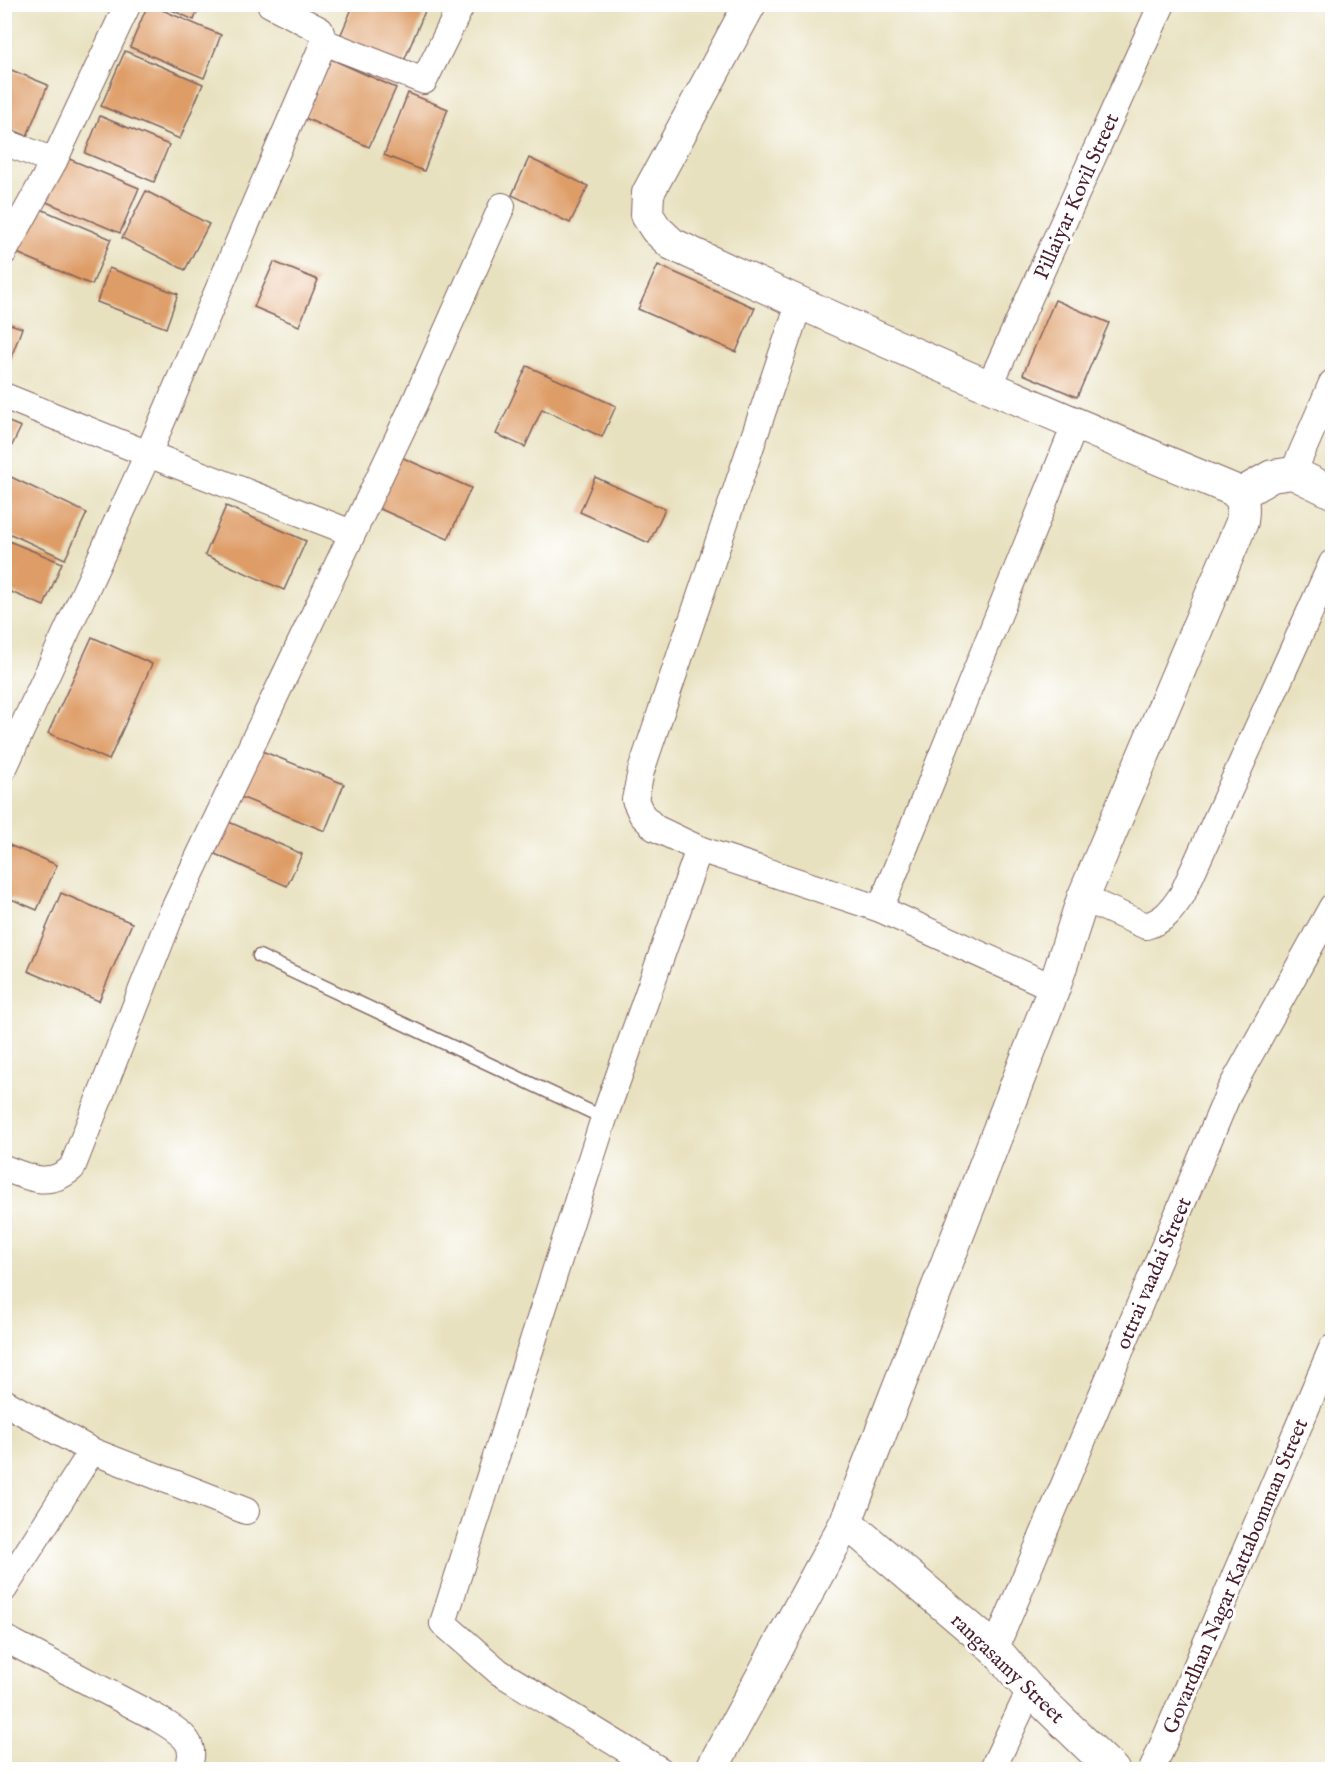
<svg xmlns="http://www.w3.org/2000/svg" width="1337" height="1774" font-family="'IM FELL English',serif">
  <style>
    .building { fill: #de9c66 }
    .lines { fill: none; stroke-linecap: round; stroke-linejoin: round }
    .service-casing { stroke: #81635f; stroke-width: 15 }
    .minor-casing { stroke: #81635f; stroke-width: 28 }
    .tertiary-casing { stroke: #81635f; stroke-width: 34 }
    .service { stroke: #fff; stroke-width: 12 }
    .minor { stroke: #fff; stroke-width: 26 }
    .tertiary { stroke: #fff; stroke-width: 32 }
    .labels { text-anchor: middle; stroke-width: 6; stroke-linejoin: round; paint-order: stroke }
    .street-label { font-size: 21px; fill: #4a1f2b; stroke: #fff }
  </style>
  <rect width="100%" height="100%" fill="#fff"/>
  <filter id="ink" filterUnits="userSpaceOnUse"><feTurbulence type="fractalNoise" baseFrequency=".0167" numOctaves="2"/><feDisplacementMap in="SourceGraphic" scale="12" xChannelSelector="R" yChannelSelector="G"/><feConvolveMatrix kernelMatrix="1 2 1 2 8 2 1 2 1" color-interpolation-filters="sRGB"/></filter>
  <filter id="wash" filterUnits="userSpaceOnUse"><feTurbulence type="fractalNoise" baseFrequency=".008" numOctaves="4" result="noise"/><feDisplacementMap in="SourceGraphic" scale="24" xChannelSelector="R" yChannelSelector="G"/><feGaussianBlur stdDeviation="1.35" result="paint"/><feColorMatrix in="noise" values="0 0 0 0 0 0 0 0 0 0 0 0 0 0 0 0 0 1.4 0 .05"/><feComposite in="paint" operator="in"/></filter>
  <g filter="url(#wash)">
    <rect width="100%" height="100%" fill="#e8e1bf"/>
    <g id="blocks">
      <g class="building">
        <path d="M148,4l73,31 -17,43 -74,-31z"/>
        <path d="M158,4h42l-6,16z"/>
        <path d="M354,4h57l14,7 -24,57 -63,-27z"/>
        <path d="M125,51l78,33 -23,55 -79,-33z"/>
        <path d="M331,59l65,29 -27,59 -64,-29z"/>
        <path d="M4,67l44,18 -21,51 -23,-10z"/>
        <path d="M408,93l40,16 -24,62 -40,-16z"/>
        <path d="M100,116l69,29 -15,37 -69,-29z"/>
        <path d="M62,156l77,32 -19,45 -76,-32z"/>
        <path d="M529,158l59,28 -18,37 -58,-28z"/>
        <path d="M146,191l63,33 -24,46 -63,-32z"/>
        <path d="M36,207l75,32 -19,46 -75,-32z"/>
        <path d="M274,262l44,18 -19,46 -45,-19z"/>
        <path d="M658,265l97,43 -19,44 -98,-43z"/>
        <path d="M109,268l69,26 -12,34 -69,-26z"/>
        <path d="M1055,300l54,23 -32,74 -54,-23z"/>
        <path d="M4,322l18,6 -17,46h-1z"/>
        <path d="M527,366l89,40 -14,31 -60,-28 -17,38 -29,-13z"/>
        <path d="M4,420l17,7 -17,35z"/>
        <path d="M392,453l79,35 -23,51 -79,-35z"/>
        <path d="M11,477l76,36 -22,46 -61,-28v-40z"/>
        <path d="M595,477l70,32 -16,34 -69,-31z"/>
        <path d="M226,506l80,35 -22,49 -79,-35z"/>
        <path d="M4,539l58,24 -18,43 -40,-17z"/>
        <path d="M92,637l60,27 -43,96 -61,-27z"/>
        <path d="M257,749l87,35 -19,47 -87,-35z"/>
        <path d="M229,822l73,32 -15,32 -72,-32z"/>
        <path d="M4,843l53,22 -20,45 -33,-14z"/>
        <path d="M61,893l71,30 -33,78 -71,-30z"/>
      </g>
    </g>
  </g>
  <g filter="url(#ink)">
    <use href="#blocks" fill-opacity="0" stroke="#81635f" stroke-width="1.5"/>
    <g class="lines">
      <defs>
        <path id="service" d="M259,956l345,162"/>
        <g id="minor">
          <path d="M270,4l50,26 4,12 100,39 38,-77"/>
          <path d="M4,142l50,19"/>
          <path d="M4,252l50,-91 74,-157"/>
          <path d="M799,304l-158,467 -6,29 7,15 13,13 44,21 181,60 174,79"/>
          <path d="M989,387l173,-383"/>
          <path d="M4,396l144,58 204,79"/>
          <path d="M1293,473l39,-90"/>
          <path d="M4,768l144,-314 176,-412"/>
          <path d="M1083,898l63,28c19,-6 25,-15 36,-31l150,-332"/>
          <path d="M880,909l195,-484"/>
          <path d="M4,1168c25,10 45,20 68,0l99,-253 244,-513 87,-196"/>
          <path d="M4,1402l88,49 154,60"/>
          <path d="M4,1589l88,-138"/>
          <path d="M4,1638l153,80c20,13 44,23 30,52"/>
          <path d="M995,1649l234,-557 103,-185"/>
          <path d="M660,1770l-161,-98 -56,-49 161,-505 95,-269"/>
          <path d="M992,1770l38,-80"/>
          <path d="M1152,1770l180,-422"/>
        </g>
        <g id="tertiary">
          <path d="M1239,495l33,-19 21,-3 39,19"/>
          <path d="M846,1522l149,127 35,41 83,80"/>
          <path d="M711,1770l135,-248 208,-534 29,-90 159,-376c2,-17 3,-23 -11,-33 -188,-78 -375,-159 -559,-245l-16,-15 -9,-14 1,-22 102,-189"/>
        </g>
      </defs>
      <use href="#service" class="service-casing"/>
      <use href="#minor" class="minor-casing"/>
      <use href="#tertiary" class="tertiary-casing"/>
      <use href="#service" class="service"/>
      <use href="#minor" class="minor"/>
      <use href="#tertiary" class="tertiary"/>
    </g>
  </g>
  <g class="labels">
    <g class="street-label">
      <text transform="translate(1076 196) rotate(-66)" y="7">Pillaiyar Kovil Street</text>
      <text transform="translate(1153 1273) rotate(-67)" y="7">ottrai vaadai Street</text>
      <text transform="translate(1235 1576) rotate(-67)" y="7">Govardhan Nagar Kattabomman Street</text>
      <text transform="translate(1008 1668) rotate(44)" y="7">rangasamy Street</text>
    </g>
  </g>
  <rect width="1337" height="1774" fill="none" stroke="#fff" stroke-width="24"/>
</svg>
